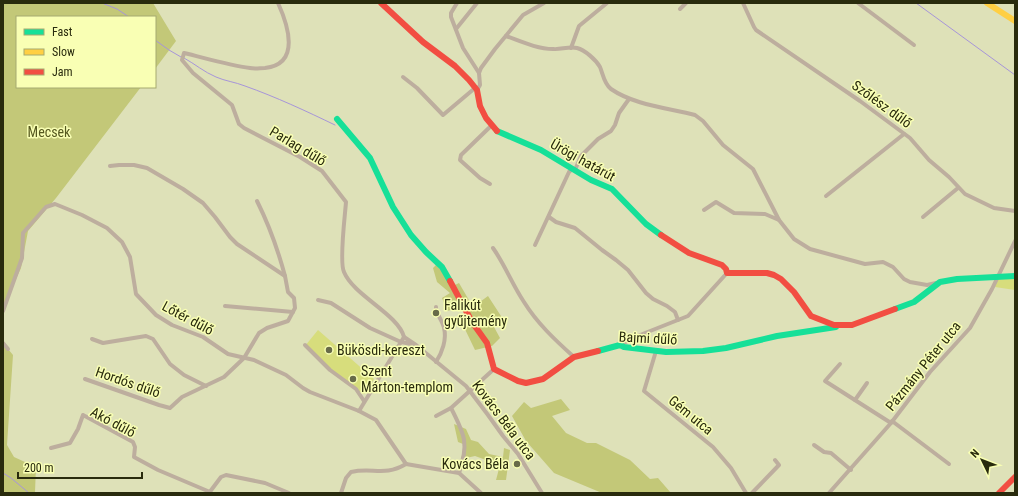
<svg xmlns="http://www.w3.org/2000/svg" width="1018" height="496" font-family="'Roboto Condensed',sans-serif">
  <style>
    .green { fill: #d7dd7c }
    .forest { fill: #c3c878 }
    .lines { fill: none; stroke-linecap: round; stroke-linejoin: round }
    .stream { stroke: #a795d9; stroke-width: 1 }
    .street { stroke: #bdae9e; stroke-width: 4 }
    .fast { stroke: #16e098; stroke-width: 6 }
    .slow { stroke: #ffcf43; stroke-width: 6 }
    .jam { stroke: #f24e42; stroke-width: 6 }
    .poi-dot { fill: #686b49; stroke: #f9ffb4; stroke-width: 1.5 }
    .labels { text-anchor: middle; stroke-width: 3; stroke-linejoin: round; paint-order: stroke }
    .street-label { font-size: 14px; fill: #292b0d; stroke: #f9ffb4 }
    .park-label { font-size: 14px; fill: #55581f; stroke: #f9ffb4 }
    .poi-label { font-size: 14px; fill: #292b0d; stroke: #f9ffb4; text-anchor: start }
  </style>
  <rect width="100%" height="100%" fill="#dee1b8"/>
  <g class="green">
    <path d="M1015,276v14l-20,-3 4,-10z"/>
    <path d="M318,330l56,49 -10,15 -20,-12 -39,-36z"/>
  </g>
  <g class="forest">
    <path d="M3,3h150l23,38 -21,28v-52h-138v70h124l-85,111 -28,33 -7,37 -10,22 -8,21z"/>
    <path d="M436,265l19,20 4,-2 14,24 15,-11 13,20 -7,11 6,11 -8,8 -17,4 -13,-27 7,-4 -7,-12 -15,4 -5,-13 8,-5 -13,-11 -4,-14z"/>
    <path d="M3,343l10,12 -6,90 7,12 22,10 -1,25 3,1h-35z"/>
    <path d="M561,399l9,11 -18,6 14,17 21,10h9l34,17 20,19 8,-1 13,15h-69l-48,-20 -28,-32 -14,-25 12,-14 7,6z"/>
    <path d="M454,424l12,5 5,11 7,2 11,12 14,3 1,-9 6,2 -4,30h-10l4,-15 -25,-9 -9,2 -1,4 -5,-1 4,-11 -1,-6 -5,-2z"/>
  </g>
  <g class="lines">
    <g class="stream">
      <path d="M102,3l15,6 12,8"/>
      <path d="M916,3l99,72"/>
      <path d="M155,40l14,10 12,7"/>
      <path d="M184,58c11,6 20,14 32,19 9,4 19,5 29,9 31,11 61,25 90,39"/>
      <path d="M3,473l8,5 18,15"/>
    </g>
    <g class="street">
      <path d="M278,3c10,22 23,61 -13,65 -5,0 -10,1 -15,0 -22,-3 -45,-10 -66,-15l-2,7 11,13 39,32 7,19 5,4 56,29 22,14 24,31c-1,14 -7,60 -2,70 10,24 54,42 60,65l-45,74"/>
      <path d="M457,3l-6,10v4l12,31 16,25 1,12 -3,5"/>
      <path d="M743,3l11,24 2,3 104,71 50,37 19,22 20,17 16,17 29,14 21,3"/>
      <path d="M858,3l56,42"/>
      <path d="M680,9l6,-6"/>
      <path d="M456,29l21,-26"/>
      <path d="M506,36c14,5 31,13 47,13 7,1 16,-3 24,-1 8,2 19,12 23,19 3,7 4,17 11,22 23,16 57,19 84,26l8,6 20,24 30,24 26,51 15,19 16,10 55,15 18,-2 10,5 11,12 6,3 17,3 9,-2"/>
      <path d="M571,48l8,-22 28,-23"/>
      <path d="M479,73l2,-5 14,-19 28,-34 21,-12"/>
      <path d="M403,77l14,11 26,27 32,-27"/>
      <path d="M575,170l6,-14 17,-17 13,-8 4,-6 4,-12 10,-14"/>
      <path d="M490,184l-10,-6 -20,-18 1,-5 31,-30"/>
      <path d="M826,196l78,-62"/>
      <path d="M257,201c12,24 21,49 28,75"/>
      <path d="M704,210l12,-8 18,11 31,1 14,6"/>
      <path d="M549,217l7,5 19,6 27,22 14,10 12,10 18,23 7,6 14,7 8,6 3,8"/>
      <path d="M923,217l35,-29"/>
      <path d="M535,245l34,-73 3,-3"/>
      <path d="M493,248c12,17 19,36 31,54 13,21 31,38 50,55"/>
      <path d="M318,300l13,3 39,25 31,14 10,2"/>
      <path d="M225,306l68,6"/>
      <path d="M436,307v3c2,6 7,12 8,18 3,11 -2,25 -8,34"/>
      <path d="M3,311l19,-53 1,-25 23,-26 9,-3 27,11 25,13 15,14 8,15 6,37 20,21 16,10 31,12 25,17 26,6 32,15 17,13 7,4 49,19 17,9 30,44"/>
      <path d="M404,337l12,8 50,41 22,29 15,21 15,18 24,39"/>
      <path d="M92,339l11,4 43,-7 7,3 17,25 14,11 22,11"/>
      <path d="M3,343l5,6"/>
      <path d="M305,345l25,25 26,19 8,12"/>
      <path d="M620,345l15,-8 53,-21 39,-43"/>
      <path d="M656,351l-12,40 69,56 18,21 15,25"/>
      <path d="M840,364l-15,17 66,42"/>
      <path d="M85,379l74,26 11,3 12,-11 42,-20 20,-19 15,-25 8,-5 21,-7 7,-13 -1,-10 -6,-6 -3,-16 -48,-32 -7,-7 -15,-20 -12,-14 -20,-14 -36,-21 -13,-3h-15l-9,1"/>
      <path d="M855,400l12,-17"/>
      <path d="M451,408c14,27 18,36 8,65"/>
      <path d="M436,416l15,-8 43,-39"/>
      <path d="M892,421l57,43"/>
      <path d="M814,445l10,7 7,1 20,17"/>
      <path d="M51,448l19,-5 8,-14 5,-14 50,27 2,5 -1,10 24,13 52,22"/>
      <path d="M406,464l53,9 22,20"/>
      <path d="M209,493l12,-16 5,-2 39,8 24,10"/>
      <path d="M341,493l5,-15 5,-6c22,-5 33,5 55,-8"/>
      <path d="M752,493l27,-28 -4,-5"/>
      <path d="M829,493l62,-70 39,-51 40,-44 22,-39 23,-48"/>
    </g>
    <g class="fast">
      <path d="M337,119l33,39 23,49 18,28 15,17 16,15 8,14"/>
      <path d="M497,131l44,19 50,30 21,9 34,35 15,11"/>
      <path d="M895,309l19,-7 26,-20 17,-3 58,-3"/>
      <path d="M598,351l22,-6 4,2 42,5 37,-1 23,-3 51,-12 59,-9"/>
    </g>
    <path class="slow" d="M987,3l28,18"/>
    <g class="jam">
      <path d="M381,3l42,39 32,24 14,14 8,10 3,16 6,12 11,13"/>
      <path d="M661,235l28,18 33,12 4,4 1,4h40l7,2 7,4 13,13 17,24 23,9h18l43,-16"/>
      <path d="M450,281l22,41 15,21 7,26 24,12 8,2 17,-4 31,-22 24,-6"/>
      <path d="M999,493l16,-16"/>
    </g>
  </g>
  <g class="poi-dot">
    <circle cx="436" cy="313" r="4"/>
    <circle cx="329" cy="350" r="4"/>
    <circle cx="353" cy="379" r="4"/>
    <circle cx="517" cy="464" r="4"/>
  </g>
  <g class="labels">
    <g class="street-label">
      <text transform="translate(882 104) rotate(36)" y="5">Szőlész dűlő</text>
      <text transform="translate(298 146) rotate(31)" y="5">Parlag dűlő</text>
      <text transform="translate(583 160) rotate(29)" y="5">Ürögi határút</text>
      <text transform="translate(188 318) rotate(28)" y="5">Lőtér dűlő</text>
      <text transform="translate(648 338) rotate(3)" y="5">Bajmi dűlő</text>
      <text transform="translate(923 366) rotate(-51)" y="5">Pázmány Péter utca</text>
      <text transform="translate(128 382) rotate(19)" y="5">Hordós dűlő</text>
      <text transform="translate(691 415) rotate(39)" y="5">Gém utca</text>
      <text transform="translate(504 420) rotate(53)" y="5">Kovács Béla utca</text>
      <text transform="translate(113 422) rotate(28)" y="5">Akó dűlő</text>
    </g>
    <g class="park-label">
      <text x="49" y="137">Mecsek</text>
    </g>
    <g class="poi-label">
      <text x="444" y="310">Falikút<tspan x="444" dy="16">gyűjtemény</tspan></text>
      <text x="337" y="355">Bükösdi-kereszt</text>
      <text x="361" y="376">Szent<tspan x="361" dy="16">Márton-templom</tspan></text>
      <text x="509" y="469" text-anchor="end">Kovács Béla</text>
    </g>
  </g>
  <rect width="1018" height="496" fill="none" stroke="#292b0d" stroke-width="8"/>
  <rect x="16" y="16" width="140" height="72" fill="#f9ffb4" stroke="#a6aa71"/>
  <rect x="24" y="29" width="20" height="6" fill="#16e098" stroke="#a6aa71"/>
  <text x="52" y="36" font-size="12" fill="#292b0d">Fast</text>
  <rect x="24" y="49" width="20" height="6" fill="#ffcf43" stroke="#a6aa71"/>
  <text x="52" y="56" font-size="12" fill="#292b0d">Slow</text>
  <rect x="24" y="69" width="20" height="6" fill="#f24e42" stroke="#a6aa71"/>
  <text x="52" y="76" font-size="12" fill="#292b0d">Jam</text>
  <g transform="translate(982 460) rotate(313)" stroke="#f9ffb4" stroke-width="3" paint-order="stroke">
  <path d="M0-3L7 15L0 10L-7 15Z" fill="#292b0d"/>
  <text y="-6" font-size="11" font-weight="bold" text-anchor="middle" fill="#292b0d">N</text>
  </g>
  <path d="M18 472v6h124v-6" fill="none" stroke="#292b0d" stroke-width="2"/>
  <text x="24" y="472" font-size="12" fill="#292b0d" stroke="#f9ffb4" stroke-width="3" paint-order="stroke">200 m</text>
</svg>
